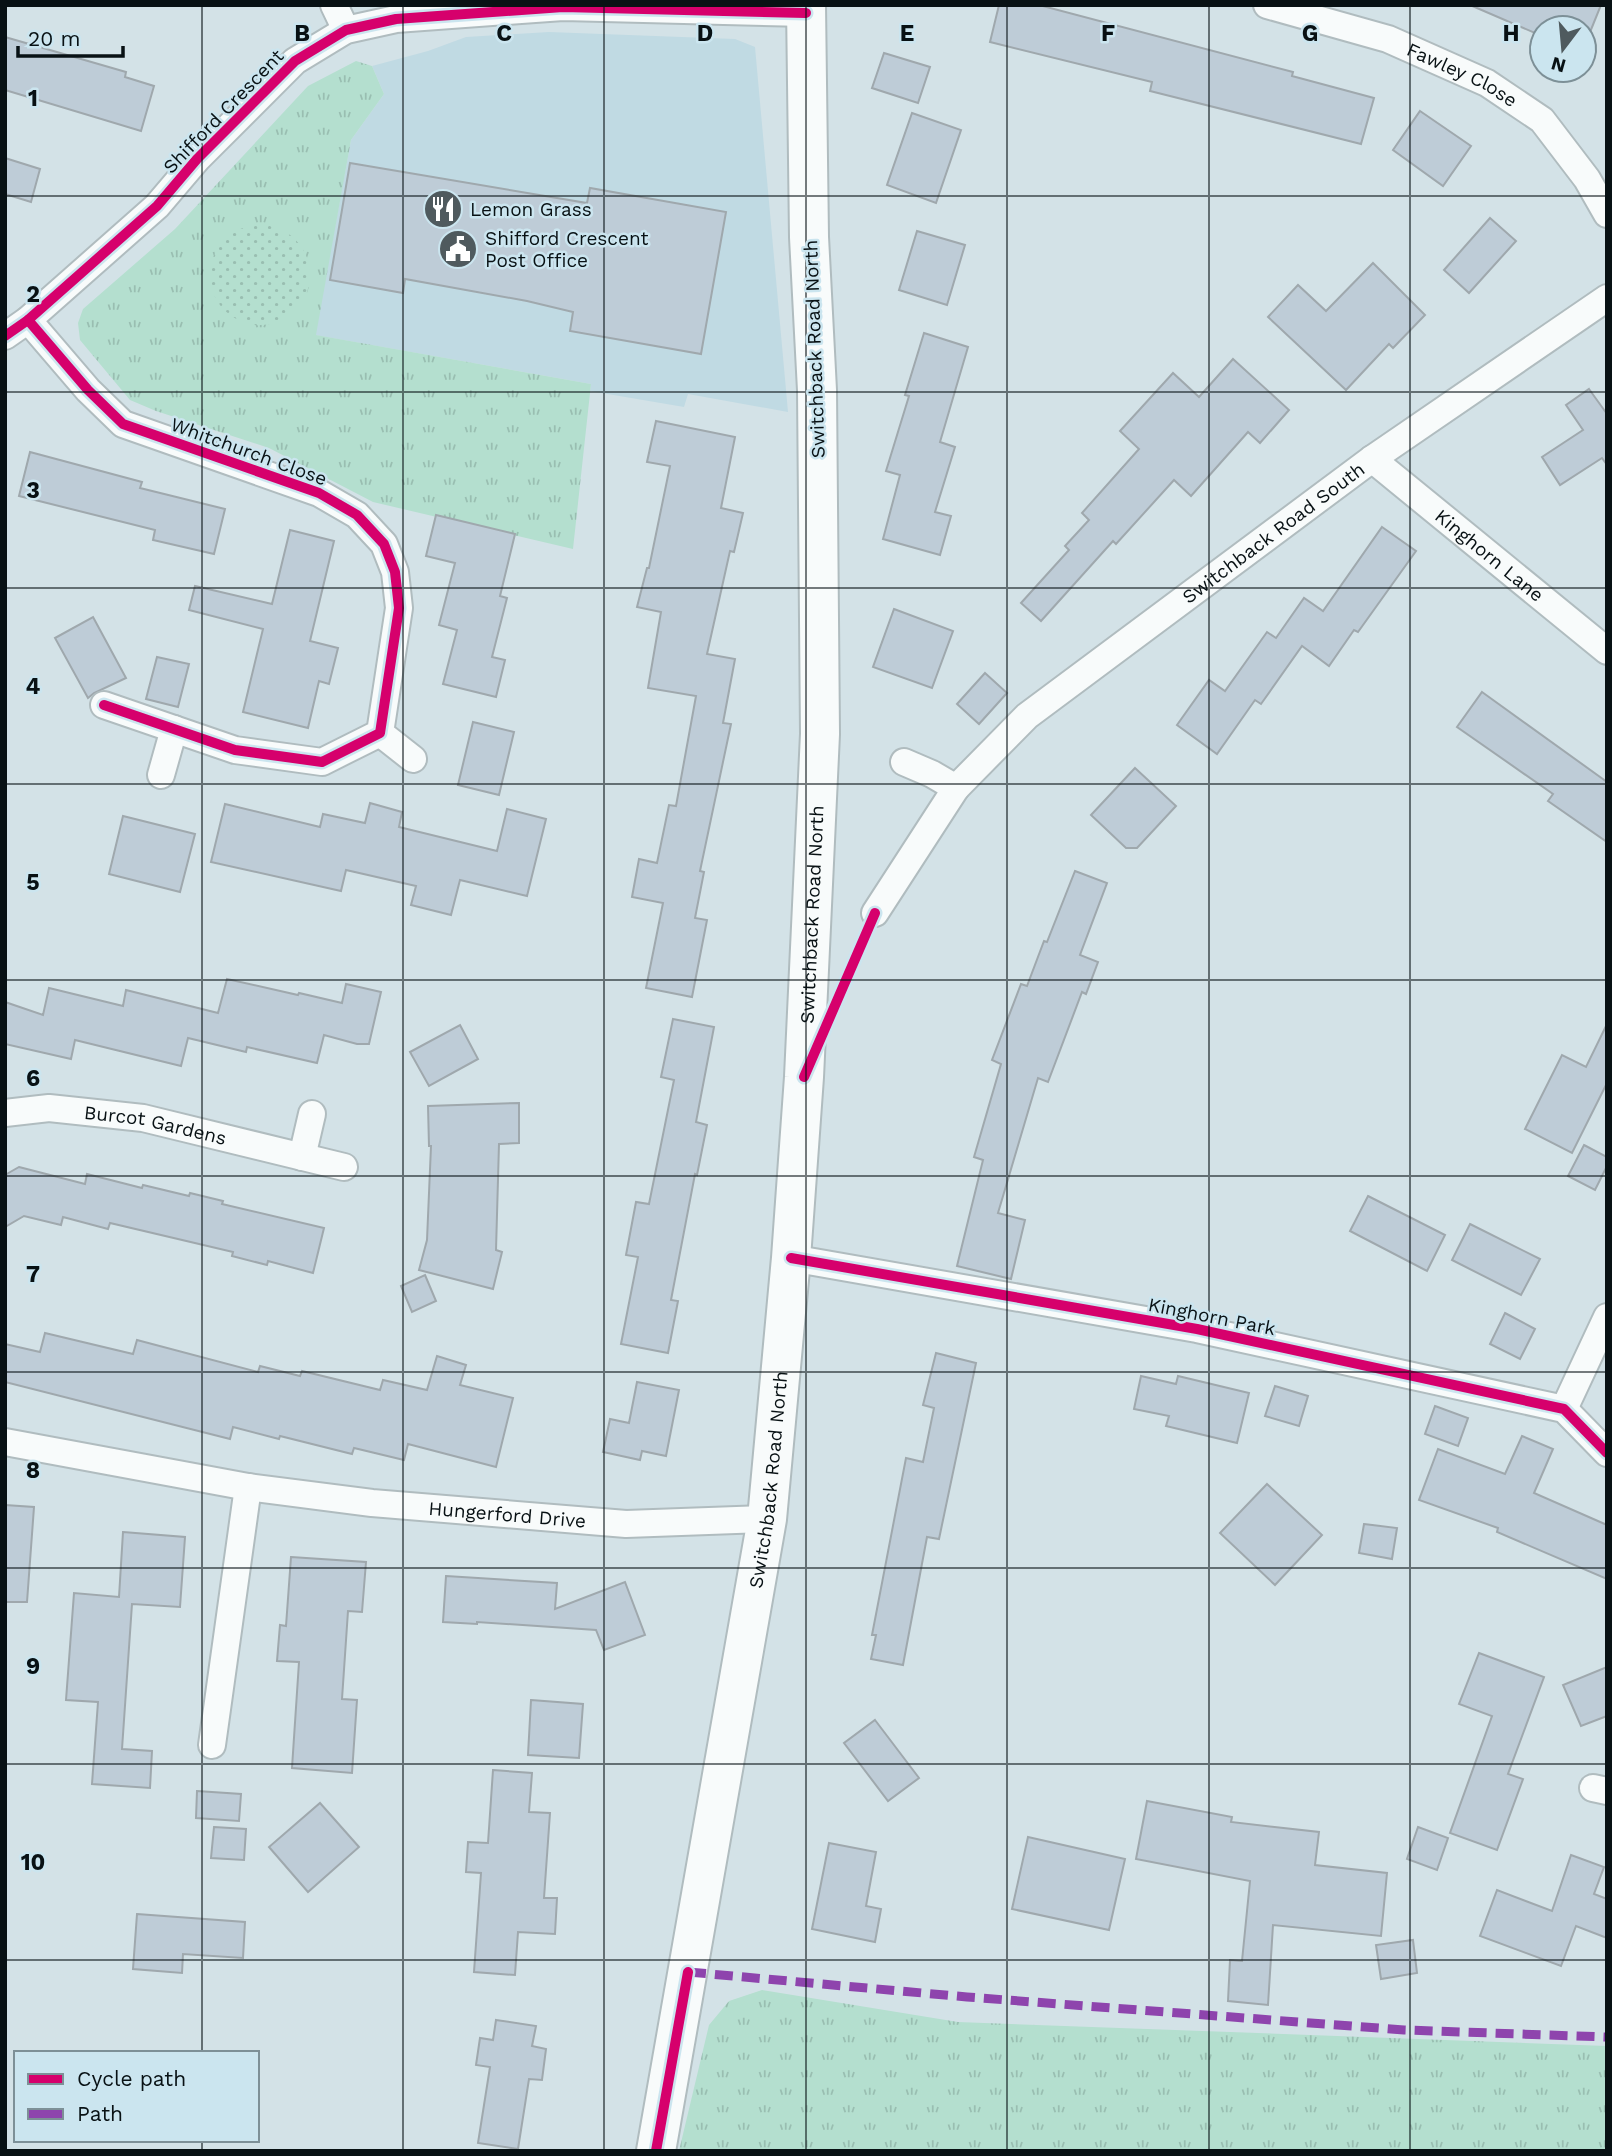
<svg xmlns="http://www.w3.org/2000/svg" width="1612" height="2156" font-family="'Work Sans',sans-serif">
  <style>
    .built { fill: #c0dae3 }
    .grass { fill: url(#grass-tufts) }
    .park { fill: url(#park-dots) }
    .building { fill: #beccd7; stroke: #9fa8ad; stroke-width: 2 }
    .lines { fill: none; stroke-linecap: round; stroke-linejoin: round }
    .street-casing { stroke: #b0bcbf; stroke-width: 30 }
    .secondary-casing { stroke: #b0bcbf; stroke-width: 42 }
    .street { stroke: #f8fbfb; stroke-width: 26 }
    .secondary { stroke: #f8fbfb; stroke-width: 38 }
    .quiet { stroke: #8e44ad; stroke-width: 9; stroke-dasharray: 18 9; stroke-linecap: butt }
    .cycleway-casing { stroke: #cbe5ef; stroke-width: 15 }
    .cycleway { stroke: #d6006c; stroke-width: 10 }
    .grid { fill: none; stroke: #081114; stroke-width: 2; stroke-opacity: 0.55 }
    .labels { text-anchor: middle; stroke-width: 5; stroke-linejoin: round; paint-order: stroke }
    .street-label { font-size: 19px; fill: #081114; stroke: #cbe5ef }
    .poi-label { font-size: 19px; fill: #081114; stroke: #cbe5ef; text-anchor: start }
    .grid-label { font-size: 23px; text-anchor: middle; font-weight: bold; fill: #081114; stroke: #cbe5ef; stroke-width: 5; stroke-linejoin: round; paint-order: stroke }
  </style>
  <defs>
    <pattern id="grass-tufts" width="24" height="20" patternUnits="userSpaceOnUse" patternTransform="scale(1.75)"><rect width="24" height="20" fill="#b4dfcf"/><path d="M3 7l-1-3M5 7V3M7 7l1-3M15 17l-1-3M17 17v-4M19 17l1-3" fill="none" stroke="#99beb1"/></pattern>
    <pattern id="park-dots" width="8" height="8" patternUnits="userSpaceOnUse" patternTransform="scale(1.75)"><rect width="8" height="8" fill="#b4dfcf"/><path d="M2 2h.1M6 6h.1" fill="none" stroke="#99beb1" stroke-width="1.8" stroke-linecap="round"/></pattern>
  </defs>
  <rect width="100%" height="100%" fill="#d3e2e7"/>
  <path class="built" d="M549,32l186,7 20,8 33,365 -100,-18 -4,13 -94,-16 1,-7 -276,-49 36,-195 33,-46 -12,-28 56,-15 38,-14z"/>
  <g class="grass">
    <path d="M356,61l16,5 12,28 -33,46 -35,195 275,49 -18,165 -200,-47 -104,-54 -113,-37 -26,-11 -50,-60 -2,-17 5,-14 92,-80 133,-143z"/>
    <path d="M762,1990l196,32 649,24v105h-928l30,-126 20,-24z"/>
  </g>
  <circle class="park" cx="260" cy="275" r="50"/>
  <g class="building">
    <path d="M999,5h40l254,67 -1,4 82,22 -13,46 -211,-53 2,-9 -162,-40z"/>
    <path d="M1470,5h131l-17,42v-19h-42v8z"/>
    <path d="M5,37l121,35 -1,5 29,9 -13,45 -136,-41z"/>
    <path d="M884,53l46,14 -12,36 -46,-15z"/>
    <path d="M1420,111l51,35 -28,40 -50,-36z"/>
    <path d="M912,113l49,17 -25,73 -49,-18z"/>
    <path d="M5,158l35,11 -9,33 -26,-8z"/>
    <path d="M350,163l237,40 3,-15 136,24 -25,142 -131,-23 3,-19 -46,-11 -122,-22 -2,14 -73,-13z"/>
    <path d="M1490,218l26,23 -47,52 -25,-23z"/>
    <path d="M917,231l48,14 -18,60 -48,-15z"/>
    <path d="M1373,263l52,52 -32,33 -4,-4 -43,46 -78,-73 30,-32 28,26z"/>
    <path d="M924,333l44,14 -28,95 15,5 -20,65 16,4 -11,39 -57,-16 17,-64 -14,-4 23,-75 -4,-1z"/>
    <path d="M1233,359l56,51 -29,33 -12,-11 -57,64 -17,-16 -58,64 -3,-3 -72,80 -20,-18 48,-53 -4,-4 24,-26 -7,-7 57,-64 -19,-18 53,-58 26,24z"/>
    <path d="M1589,389l18,25v51l-5,-7 -42,27 -18,-28 41,-27 -17,-25z"/>
    <path d="M656,421l79,16 -14,71 22,5 -9,39 -4,-1 -23,103 28,5 -12,64 8,1 -31,147 4,1 -9,46 12,2 -15,77 -46,-9 17,-85 -31,-6 7,-38 18,4 12,-58 7,1 20,-110 -48,-8 13,-76 -24,-5 10,-39h2l21,-102 -23,-4z"/>
    <path d="M30,452l112,30 -2,6 85,21 -11,45 -61,-14 2,-10 -136,-34z"/>
    <path d="M436,515l79,19 -15,62 7,2 -15,59 13,3 -9,37 -53,-13 14,-54 -18,-5 16,-62 -29,-7z"/>
    <path d="M1382,527l34,24 -58,81 -4,-2 -25,36 -27,-20 -41,58 -6,-4 -38,54 -40,-29 32,-45 16,11 42,-59 9,6 28,-40 19,13z"/>
    <path d="M290,530l44,11 -24,100 28,7 -9,36 -10,-3 -11,47 -65,-16 20,-83 -74,-19 6,-24 77,18z"/>
    <path d="M894,609l59,22 -21,57 -59,-21z"/>
    <path d="M93,617l33,61 -32,15 -6,5 -33,-60z"/>
    <path d="M157,657l32,7 -11,43 -32,-8z"/>
    <path d="M985,673l22,20 -28,31 -22,-20z"/>
    <path d="M1482,692l125,90v60l-59,-41 5,-7 -96,-67z"/>
    <path d="M473,722l41,10 -15,63 -41,-10z"/>
    <path d="M1135,768l41,38 -39,42h-11l-35,-33z"/>
    <path d="M370,803l32,9 -3,15 98,24 10,-42 39,10 -19,77 -67,-16 -9,35 -40,-10 5,-19 -70,-16 -5,21 -130,-29 14,-58 95,23 3,-13 42,9z"/>
    <path d="M123,816l72,18 -15,58 -71,-18z"/>
    <path d="M1075,871l32,12 -27,72 18,7 -12,32 -4,-2 -34,90 -10,-4 -40,135 27,7 -14,59 -54,-13 26,-106 -9,-3 27,-93 -9,-4 29,-76 6,2 17,-45 3,1z"/>
    <path d="M227,979l71,16 1,-2 43,10 4,-19 35,8 -12,52h-12l-33,-9 -7,28 -70,-16 -1,5 -58,-14 -7,28 -106,-26 -4,19 -66,-15v-42l38,13 6,-27 74,18 3,-16 92,23z"/>
    <path d="M673,1019l41,8 -18,95 11,3 -10,50 -2,-1 -24,126 7,1 -10,52 -47,-9 17,-87 -12,-2 10,-53 13,2 25,-124 -13,-3z"/>
    <path d="M1607,1024v59l-35,70 -47,-24 37,-74 24,12z"/>
    <path d="M460,1025l18,34 -49,27 -19,-34z"/>
    <path d="M519,1103v40l-20,1 -3,106 6,2 -9,37 -74,-19 8,-30 4,-94h-2l-1,-40z"/>
    <path d="M1584,1145l23,12v9l-12,24 -27,-14z"/>
    <path d="M19,1167l66,17 2,-10 55,14 1,-3 46,11 1,-3 33,8 -1,3 102,24 -11,45 -45,-12 -1,4 -35,-9 1,-4 -123,-29 -2,6 -45,-12 -2,8 -37,-9 -19,11v-52z"/>
    <path d="M1368,1196l77,39 -18,36 -77,-40z"/>
    <path d="M1470,1224l70,35 -19,36 -69,-35z"/>
    <path d="M425,1275l11,26 -24,11 -11,-26z"/>
    <path d="M1505,1313l30,16 -15,30 -30,-15z"/>
    <path d="M45,1333l88,21 4,-14 121,32 2,-6 40,10 2,-5 78,19 3,-10 44,10 10,-34 29,9 -6,20 53,13 -17,69 -88,-23 -4,16 -50,-12 -2,6 -72,-18 -1,3 -46,-12 -3,12 -225,-57v-38l35,8z"/>
    <path d="M936,1353l40,10 -37,176 -12,-2 -24,128 -32,-6 5,-24h-4l34,-177 17,4 11,-54 -11,-3z"/>
    <path d="M1141,1376l35,8 2,-8 71,17 -12,50 -71,-17 3,-10 -35,-7z"/>
    <path d="M637,1382l42,8 -13,66 -24,-5 -2,9 -37,-8 7,-33 19,4z"/>
    <path d="M1275,1386l33,10 -9,30 -34,-10z"/>
    <path d="M1435,1406l33,12 -10,28 -33,-12z"/>
    <path d="M1522,1436l31,13 -19,44 73,32v54l-110,-47 1,-4 -79,-28 19,-51 67,25z"/>
    <path d="M1267,1484l55,51 -47,50 -55,-52z"/>
    <path d="M5,1505l29,2 -7,95h-22z"/>
    <path d="M1364,1524l33,4 -5,31 -33,-6z"/>
    <path d="M123,1532l62,5 -5,70 -48,-3 -10,145 30,2 -2,37 -58,-4 6,-82 -32,-2 8,-107 45,4z"/>
    <path d="M291,1557l75,5 -4,50 -14,-1 -6,88 15,1 -5,73 -60,-5 7,-106 -22,-1 3,-36 6,1z"/>
    <path d="M446,1576l111,7 -2,26 70,-27 20,53 -41,15 -8,-20 -119,-8v2l-34,-2z"/>
    <path d="M1479,1653l65,24 -36,97 15,5 -26,71 -47,-17 42,-117 -33,-12z"/>
    <path d="M1607,1667v49l-26,10 -18,-41z"/>
    <path d="M531,1700l52,4 -4,54 -51,-3z"/>
    <path d="M875,1720l44,58 -31,23 -44,-58z"/>
    <path d="M493,1770l39,3 -3,39 21,1 -6,85h13l-2,36 -37,-2 -3,43 -41,-3 7,-99 -15,-1 2,-30 20,1z"/>
    <path d="M197,1791l44,3 -2,27 -43,-3z"/>
    <path d="M1147,1801l85,16 -1,5 88,10 -4,33 72,8 -6,63 -108,-11 -5,80 -40,-4 2,-41 12,1 8,-80 -114,-22z"/>
    <path d="M320,1803l39,44 -51,45 -39,-45z"/>
    <path d="M214,1827l32,2 -2,31 -33,-2z"/>
    <path d="M1418,1827l30,11 -11,32 -30,-11z"/>
    <path d="M1028,1837l97,22 -16,71 -97,-21z"/>
    <path d="M829,1843l47,9 -10,54 15,3 -6,33 -63,-13z"/>
    <path d="M1571,1855l33,12 -10,27 13,5v39l-31,-12 -15,40 -81,-30 17,-46 55,21z"/>
    <path d="M137,1914l108,8 -2,36 -60,-4 -1,19 -49,-4z"/>
    <path d="M1413,1940l4,33 -36,6 -5,-34z"/>
    <path d="M496,2020l40,6 -4,20 14,3 -4,31 -13,-1 -11,70 -40,-6 12,-76 -14,-2 4,-27 13,2z"/>
  </g>
  <g class="lines">
    <defs>
      <g id="street">
        <path d="M334,5l12,25"/>
        <path id="s1" d="M1267,5l121,34 99,44 55,37 45,59 20,35"/>
        <path d="M28,320l60,70 35,34 196,69 38,22 27,29 11,28 4,36 -19,125 -58,29 -87,-12 -131,-45"/>
        <path d="M5,336l23,-16 129,-114 40,-47 98,-98 51,-31 50,-11 167,-12 243,6"/>
        <path id="s2" d="M1372,459l235,192"/>
        <path d="M380,733l33,26"/>
        <path d="M161,775l13,-46"/>
        <path id="s3" d="M956,788l71,-72 345,-257 235,-161"/>
        <path d="M875,913l81,-125 -24,-14 -28,-12"/>
        <path id="s4" d="M5,1113l44,-5 94,10 201,49"/>
        <path d="M302,1157l10,-43"/>
        <path d="M791,1258l406,71 367,80 43,44"/>
        <path d="M1564,1409l43,-92"/>
        <path id="s5" d="M5,1442l243,45 124,16 254,21 141,-5"/>
        <path d="M212,1745l36,-258"/>
        <path d="M1593,1788l14,3"/>
      </g>
      <g id="secondary">
        <path id="s6" d="M656,2151l111,-632 24,-261 13,-181 16,-343 -3,-344 -8,-153 -3,-232"/>
      </g>
    </defs>
    <use href="#street" class="street-casing"/>
    <use href="#secondary" class="secondary-casing"/>
    <use href="#street" class="street"/>
    <use href="#secondary" class="secondary"/>
    <path class="quiet" d="M688,1972l279,25 437,33 203,7"/>
    <defs>
      <g id="cycleway">
        <path d="M28,320l60,70 35,34 196,69 38,22 27,29 11,28 4,36 -19,125 -58,29 -87,-12 -131,-45"/>
        <path d="M5,336l23,-16 129,-114 40,-47 98,-98 51,-31 50,-11 167,-12 243,6"/>
        <path d="M804,1077l71,-164"/>
        <path d="M791,1258l406,71 367,80 43,44"/>
        <path d="M656,2151l32,-179"/>
      </g>
    </defs>
    <use href="#cycleway" class="cycleway-casing"/>
    <use href="#cycleway" class="cycleway"/>
  </g>
  <path class="grid" d="M202,5v2048M403,5v2146M604,5v2146M806,5v2146M1007,5v2146M1209,5v2146M1410,5v2146M5,196h1602M5,392h1602M5,588h1602M5,784h1602M5,980h1602M5,1176h1602M5,1372h1602M5,1568h1602M5,1764h1602M5,1960h1602M202,2140v11"/>
  <defs>
    <symbol id="restaurant-disc" viewBox="-11 -11 22 22"><circle r="9.5" fill="#4f5a5e" stroke="#cbe5ef"/><path d="M-5-6h1v4h1v-4h1v4h1v-4h1v5L-1.5 .5V6h-2V.5L-5-1ZM5-6V6H3V1.5H1.5Q1.5-4 5-6Z" fill="#fff"/></symbol>
    <symbol id="civic-disc" viewBox="-11 -11 22 22"><circle r="9.5" fill="#4f5a5e" stroke="#cbe5ef"/><path d="M-.6-6.5H3V-4.5H.6V-3L4-1V1h2V6H-6V1h2V-1L-.6-3ZM-1.2 2.5V6h2.4V2.5Z" fill="#fff"/></symbol>
  </defs>
  <g fill-rule="evenodd">
    <use href="#restaurant-disc" x="421" y="187" width="44" height="44"/>
    <use href="#civic-disc" x="436" y="227" width="44" height="44"/>
  </g>
  <g class="labels">
    <g class="street-label">
      <text dy="7" stroke="none"><textPath href="#s1" startOffset="208">Fawley Close</textPath></text>
      <text transform="translate(223 111) rotate(-46)" y="7">Shifford Crescent</text>
      <text transform="translate(814 349) rotate(-92)" y="7">Switchback Road North</text>
      <text transform="translate(249 451) rotate(20)" y="7">Whitchurch Close</text>
      <text dy="7" stroke="none"><textPath href="#s3" startOffset="408">Switchback Road South</textPath></text>
      <text dy="7" stroke="none"><textPath href="#s2" startOffset="152">Kinghorn Lane</textPath></text>
      <text dy="7" stroke="none"><textPath href="#s6" startOffset="1248">Switchback Road North</textPath></text>
      <text dy="7" stroke="none"><textPath href="#s4" startOffset="152">Burcot Gardens</textPath></text>
      <text transform="translate(1212 1316) rotate(11)" y="7">Kinghorn Park</text>
      <text dy="7" stroke="none"><textPath href="#s6" startOffset="681">Switchback Road North</textPath></text>
      <text dy="7" stroke="none"><textPath href="#s5" startOffset="508">Hungerford Drive</textPath></text>
    </g>
    <g class="poi-label">
      <text x="470" y="216">Lemon Grass</text>
      <text x="485" y="245">Shifford Crescent<tspan x="485" dy="22">Post Office</tspan></text>
    </g>
  </g>
  <g class="grid-label">
    <text x="302" y="41">B</text>
    <text x="504" y="41">C</text>
    <text x="705" y="41">D</text>
    <text x="907" y="41">E</text>
    <text x="1108" y="41">F</text>
    <text x="1310" y="41">G</text>
    <text x="1511" y="41">H</text>
    <text x="33" y="106">1</text>
    <text x="33" y="302">2</text>
    <text x="33" y="498">3</text>
    <text x="33" y="694">4</text>
    <text x="33" y="890">5</text>
    <text x="33" y="1086">6</text>
    <text x="33" y="1282">7</text>
    <text x="33" y="1478">8</text>
    <text x="33" y="1674">9</text>
    <text x="33" y="1870">10</text>
  </g>
  <rect width="1612" height="2156" fill="none" stroke="#081114" stroke-width="14"/>
  <rect x="14" y="2051" width="245" height="91" fill="#cbe5ef" stroke="#7d9097" stroke-width="2"/>
  <rect x="28" y="2074" width="35" height="10" fill="#d6006c" stroke="#7d9097" stroke-width="2"/>
  <text x="77" y="2086" font-size="21" fill="#081114">Cycle path</text>
  <rect x="28" y="2109" width="35" height="10" fill="#8e44ad" stroke="#7d9097" stroke-width="2"/>
  <text x="77" y="2121" font-size="21" fill="#081114">Path</text>
  <g transform="translate(1563 49) rotate(196)"><circle r="33" fill="#cbe5ef" stroke="#7d9097" stroke-width="2"/>
  <path d="M0-5L12 26L0 18L-12 26Z" fill="#4f5a5e"/>
  <text y="-10" font-size="19" font-weight="bold" text-anchor="middle" fill="#081114">N</text>
  </g>
  <path d="M18 46v10h105v-10" fill="none" stroke="#081114" stroke-width="3.5"/>
  <text x="28" y="46" font-size="21" fill="#081114" stroke="#cbe5ef" stroke-width="5" paint-order="stroke">20 m</text>
</svg>
